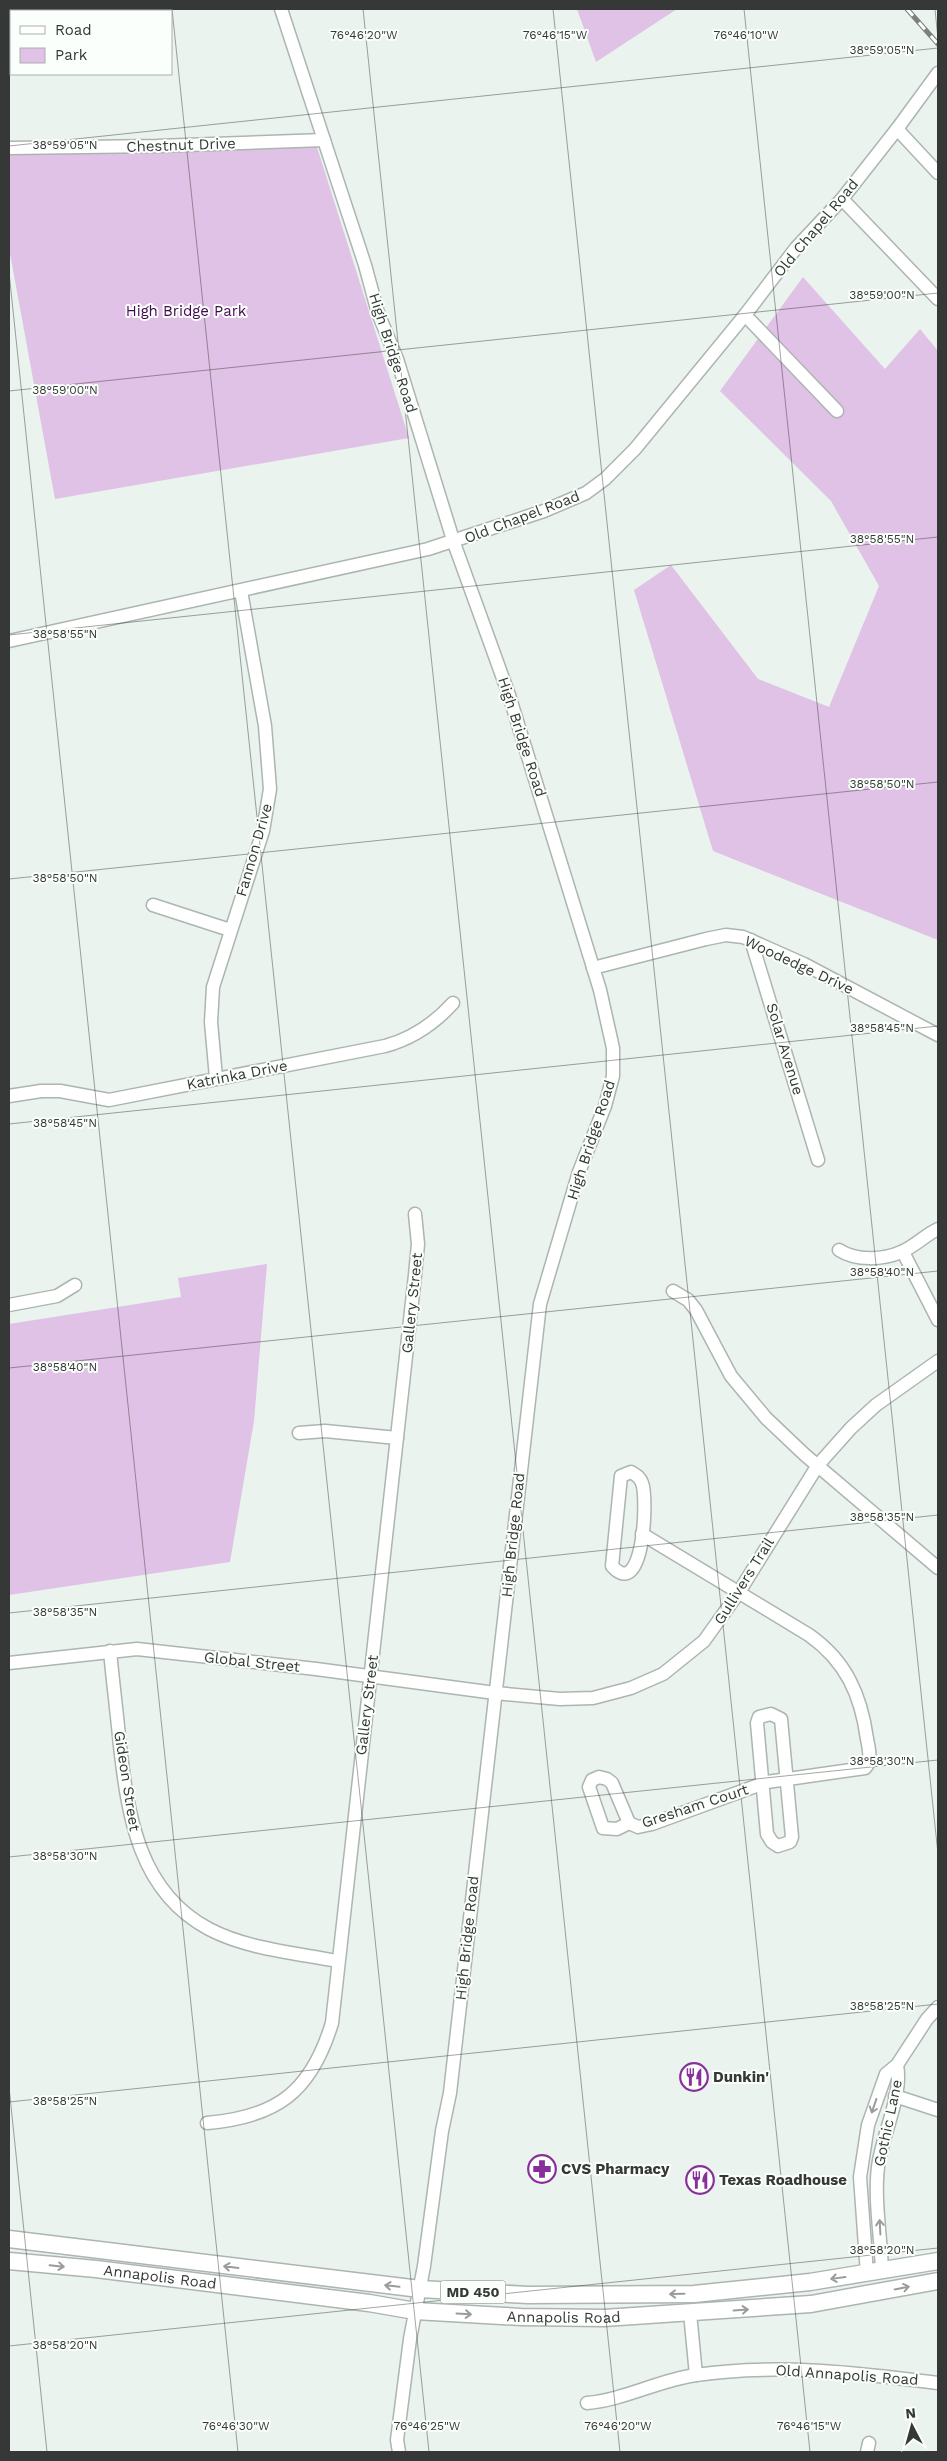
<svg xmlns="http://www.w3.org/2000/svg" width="947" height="2461" font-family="'Work Sans',sans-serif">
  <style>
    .green { fill: #dfc2e5 }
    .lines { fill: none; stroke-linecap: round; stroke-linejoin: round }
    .minor-casing { stroke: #adb5b0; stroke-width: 15 }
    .major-casing { stroke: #adb5b0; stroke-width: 19 }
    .minor { stroke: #fff; stroke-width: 12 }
    .major { stroke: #fff; stroke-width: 16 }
    .rail-casing { stroke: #7c817e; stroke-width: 5 }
    .rail { stroke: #fbfffc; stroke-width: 3; stroke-dasharray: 9; stroke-linecap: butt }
    .oneway { stroke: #9a9c9a }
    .ticks { fill: none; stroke: #353836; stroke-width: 1; stroke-opacity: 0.45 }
    .labels { text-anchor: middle; stroke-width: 4; stroke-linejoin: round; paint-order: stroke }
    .shield { fill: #fbfffc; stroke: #707471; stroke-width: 1 }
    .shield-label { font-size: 14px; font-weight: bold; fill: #353836 }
    .street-label { font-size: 15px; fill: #353836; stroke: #fbfffc }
    .park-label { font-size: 15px; fill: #430a4f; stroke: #fbfffc }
    .poi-label { font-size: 15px; font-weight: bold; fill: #353836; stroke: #fbfffc; text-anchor: start }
    .ticks-label { font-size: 12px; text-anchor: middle; fill: #353836; stroke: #fbfffc; stroke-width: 4; stroke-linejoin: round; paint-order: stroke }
  </style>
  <rect width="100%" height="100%" fill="#eaf3ed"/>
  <g class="green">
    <path d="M577,9h100l-81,53z"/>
    <path d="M316,144l93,294 -354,61 -46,-251v-97z"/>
    <path d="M803,277l82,92 35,-40 18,22v589l-225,-89 -79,-261 37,-25 87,114 71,28 50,-121 -48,-85 -111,-110z"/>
    <path d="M267,1264l-13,157 -24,141 -221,33v-271l172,-27 -3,-19z"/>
  </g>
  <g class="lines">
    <defs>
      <g id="minor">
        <path d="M281,9l84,256 13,48 19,46 57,184 55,152 91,295 13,58v28l-8,30 -26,66 -39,132 -90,789 -8,38 -18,135 -14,73 -13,101 2,12"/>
        <path d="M897,129l41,44"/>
        <path d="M9,148l148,-2 167,-6"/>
        <path d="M842,199l96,100"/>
        <path d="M745,315l92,96"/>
        <path d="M9,641l419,-92 116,-38 42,-18 19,-14 30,-30 110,-134 51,-67 46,-49 55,-70 41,-56"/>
        <path d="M153,905l77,25"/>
        <path d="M751,940l67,220"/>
        <path d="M593,968l113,-29 20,-4 17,2 61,27 134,71"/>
        <path d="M216,1078l-5,-56 2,-35 50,-156 7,-42 -5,-63 -24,-135"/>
        <path d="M9,1096l32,-5h19l49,9 276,-54c26,-7 49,-22 68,-43"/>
        <path d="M839,1250c17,11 44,10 62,2 13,-5 24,-17 37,-23"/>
        <path d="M903,1252l35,68"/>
        <path d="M673,1291l15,9 8,10 35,66 35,42 39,37 133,113"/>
        <path d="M9,1305l48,-9 18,-11"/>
        <path d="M299,1433l26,-2 72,7"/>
        <path d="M631,1472c5,3 9,5 11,11 6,15 2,119 -30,83l9,-90z"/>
        <path d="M110,1651c3,32 7,63 10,95 8,70 19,146 89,183 38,20 87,24 128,32"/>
        <path d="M9,1663l128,-14 179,20 179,24 65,6 33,-1 38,-10 32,-14 41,-33 35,-49 79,-127 33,-37 25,-23 62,-44"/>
        <path d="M771,1714l10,5 11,118 -2,5 -12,4 -6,-4 -5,-8 -10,-111 2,-6z"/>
        <path d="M599,1777l8,2 5,4 17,40 -12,6 -14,-1 -14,-41 3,-7z"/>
        <path d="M629,1823l9,4 14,-3 115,-42 98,-14c7,-6 4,-20 2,-29 -6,-44 -21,-78 -58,-104l-167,-101"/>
        <path d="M895,2096l43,14"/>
        <path d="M207,2123c70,-6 104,-31 125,-100l83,-748 3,-31 -3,-30"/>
        <path d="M882,2271c-1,-34 -8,-71 -4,-104 4,-32 25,-72 19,-102"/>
        <path d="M867,2274l-7,-97 8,-52 18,-51 11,-9 30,-46 11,-12"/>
        <path d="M690,2313l6,62"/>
        <path d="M587,2403c37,-3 72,-23 109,-28 81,-12 162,-2 242,8"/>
        <path d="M867,2452l2,-9"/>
      </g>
      <g id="major">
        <path d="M9,2239l411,50 108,6 166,-1 116,-12 128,-21"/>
        <path id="s1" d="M9,2261l87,8 273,34 46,8 106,6 83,1 207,-14 127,-23"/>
      </g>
    </defs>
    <use href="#minor" class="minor-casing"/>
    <use href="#major" class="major-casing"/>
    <use href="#minor" class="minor"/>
    <use href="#major" class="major"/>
    <defs>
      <path id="rail" d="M907,9l31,35"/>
    </defs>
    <use href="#rail" class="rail-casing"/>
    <use href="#rail" class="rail"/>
  </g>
  <defs><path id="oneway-shaft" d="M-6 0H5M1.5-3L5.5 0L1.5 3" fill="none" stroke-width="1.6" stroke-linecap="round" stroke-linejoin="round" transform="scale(1.25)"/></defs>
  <g class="oneway">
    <use href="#oneway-shaft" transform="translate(874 2106) rotate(109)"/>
    <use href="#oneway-shaft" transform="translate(880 2227) rotate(-93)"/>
    <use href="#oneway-shaft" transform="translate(57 2266) rotate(6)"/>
    <use href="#oneway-shaft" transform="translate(231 2267) rotate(-173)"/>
    <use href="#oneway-shaft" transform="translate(838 2278) rotate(172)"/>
    <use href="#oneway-shaft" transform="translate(392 2286) rotate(-174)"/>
    <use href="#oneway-shaft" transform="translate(902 2288) rotate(-11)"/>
    <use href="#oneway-shaft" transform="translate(677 2294) rotate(179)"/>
    <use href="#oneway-shaft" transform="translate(741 2310) rotate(-4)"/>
    <use href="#oneway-shaft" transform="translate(464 2314) rotate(3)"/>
  </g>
  <path class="ticks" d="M172,9l257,2443M363,9l257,2443M553,9l257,2443M744,9l194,1845M935,9l3,30M9,146l929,-98M9,272l229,2180M9,391l929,-98M9,635l929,-98M9,879l929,-97M9,1124l929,-98M9,1368l929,-97M9,1613l929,-98M9,1857l929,-97M9,2087l38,365M9,2102l929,-98M9,2346l929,-98"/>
  <defs>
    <symbol id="restaurant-ring" viewBox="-11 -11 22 22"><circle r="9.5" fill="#fbfffc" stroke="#892f9b" stroke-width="1.5"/><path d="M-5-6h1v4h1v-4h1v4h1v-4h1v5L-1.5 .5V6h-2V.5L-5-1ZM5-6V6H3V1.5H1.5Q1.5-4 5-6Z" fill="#892f9b"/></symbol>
    <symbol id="pharmacy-ring" viewBox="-11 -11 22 22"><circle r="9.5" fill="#fbfffc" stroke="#892f9b" stroke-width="1.5"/><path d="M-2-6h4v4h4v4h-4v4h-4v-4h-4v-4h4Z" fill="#892f9b"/></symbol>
  </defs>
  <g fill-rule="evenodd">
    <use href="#restaurant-ring" x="678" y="2061" width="32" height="32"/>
    <use href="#pharmacy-ring" x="526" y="2153" width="32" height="32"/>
    <use href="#restaurant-ring" x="684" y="2164" width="32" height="32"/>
  </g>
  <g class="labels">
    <rect class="shield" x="440.5" y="2280.5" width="65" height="23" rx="4"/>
    <g class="shield-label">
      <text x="473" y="2297">MD 450</text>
    </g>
    <g class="street-label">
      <text transform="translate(181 145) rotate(-2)" y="5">Chestnut Drive</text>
      <text transform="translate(816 228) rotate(-50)" y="5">Old Chapel Road</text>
      <text transform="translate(393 353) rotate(72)" y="5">High Bridge Road</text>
      <text transform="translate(522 517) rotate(-21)" y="5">Old Chapel Road</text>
      <text transform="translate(522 737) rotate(72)" y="5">High Bridge Road</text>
      <text transform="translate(254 850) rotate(-74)" y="5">Fannon Drive</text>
      <text transform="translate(799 965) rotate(25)" y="5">Woodedge Drive</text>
      <text transform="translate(785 1049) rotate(73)" y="5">Solar Avenue</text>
      <text transform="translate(237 1075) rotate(-11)" y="5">Katrinka Drive</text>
      <text transform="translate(591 1140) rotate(-72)" y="5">High Bridge Road</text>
      <text transform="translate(412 1303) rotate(-84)" y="5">Gallery Street</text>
      <text transform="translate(513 1535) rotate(-84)" y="5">High Bridge Road</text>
      <text transform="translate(744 1581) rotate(-58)" y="5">Gullivers Trail</text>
      <text transform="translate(252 1662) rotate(6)" y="5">Global Street</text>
      <text transform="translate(367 1705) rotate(-83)" y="5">Gallery Street</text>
      <text transform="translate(127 1781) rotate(81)" y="5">Gideon Street</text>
      <text transform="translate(695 1806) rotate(-18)" y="5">Gresham Court</text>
      <text transform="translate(467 1938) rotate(-84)" y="5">High Bridge Road</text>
      <text transform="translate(888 2123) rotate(-78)" y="5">Gothic Lane</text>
      <text dy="5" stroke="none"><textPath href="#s1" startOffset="152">Annapolis Road</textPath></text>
      <text dy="5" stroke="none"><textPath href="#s1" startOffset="558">Annapolis Road</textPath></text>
      <text transform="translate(847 2375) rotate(4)" y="5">Old Annapolis Road</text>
    </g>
    <g class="park-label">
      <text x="186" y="316">High Bridge Park</text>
    </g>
    <g class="poi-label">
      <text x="713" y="2082">Dunkin'</text>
      <text x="561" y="2174">CVS Pharmacy</text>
      <text x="719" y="2185">Texas Roadhouse</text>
    </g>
  </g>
  <g class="ticks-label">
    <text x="364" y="39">76°46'20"W</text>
    <text x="555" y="39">76°46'15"W</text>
    <text x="746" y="39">76°46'10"W</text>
    <text x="882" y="54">38°59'05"N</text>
    <text x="65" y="149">38°59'05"N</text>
    <text x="882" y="299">38°59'00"N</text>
    <text x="65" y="394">38°59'00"N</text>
    <text x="882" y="543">38°58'55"N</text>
    <text x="65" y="638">38°58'55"N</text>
    <text x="882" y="788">38°58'50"N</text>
    <text x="65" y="882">38°58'50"N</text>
    <text x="882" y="1032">38°58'45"N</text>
    <text x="65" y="1127">38°58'45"N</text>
    <text x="882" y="1276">38°58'40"N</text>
    <text x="65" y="1371">38°58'40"N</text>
    <text x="882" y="1521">38°58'35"N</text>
    <text x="65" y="1616">38°58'35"N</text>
    <text x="882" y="1765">38°58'30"N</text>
    <text x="65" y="1860">38°58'30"N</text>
    <text x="882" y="2010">38°58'25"N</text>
    <text x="65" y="2105">38°58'25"N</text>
    <text x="882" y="2254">38°58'20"N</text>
    <text x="65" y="2349">38°58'20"N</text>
    <text x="236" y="2430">76°46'30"W</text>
    <text x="427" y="2430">76°46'25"W</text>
    <text x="618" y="2430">76°46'20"W</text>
    <text x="809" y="2430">76°46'15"W</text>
  </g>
  <rect width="947" height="2461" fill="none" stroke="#353836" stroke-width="20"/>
  <rect x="10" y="10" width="162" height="65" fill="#fbfffc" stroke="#acafad"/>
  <rect x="20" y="26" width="25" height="8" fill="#ffffff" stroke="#acafad"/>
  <text x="55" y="35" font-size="15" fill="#353836">Road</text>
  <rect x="20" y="48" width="25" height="15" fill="#dfc2e5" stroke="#acafad"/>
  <text x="55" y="60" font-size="15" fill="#353836">Park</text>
  <g transform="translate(912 2426) rotate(354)" stroke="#fbfffc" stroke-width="4" paint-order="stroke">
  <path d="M0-4L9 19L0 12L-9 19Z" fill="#353836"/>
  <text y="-8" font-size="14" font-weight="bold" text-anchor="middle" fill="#353836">N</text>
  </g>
</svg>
